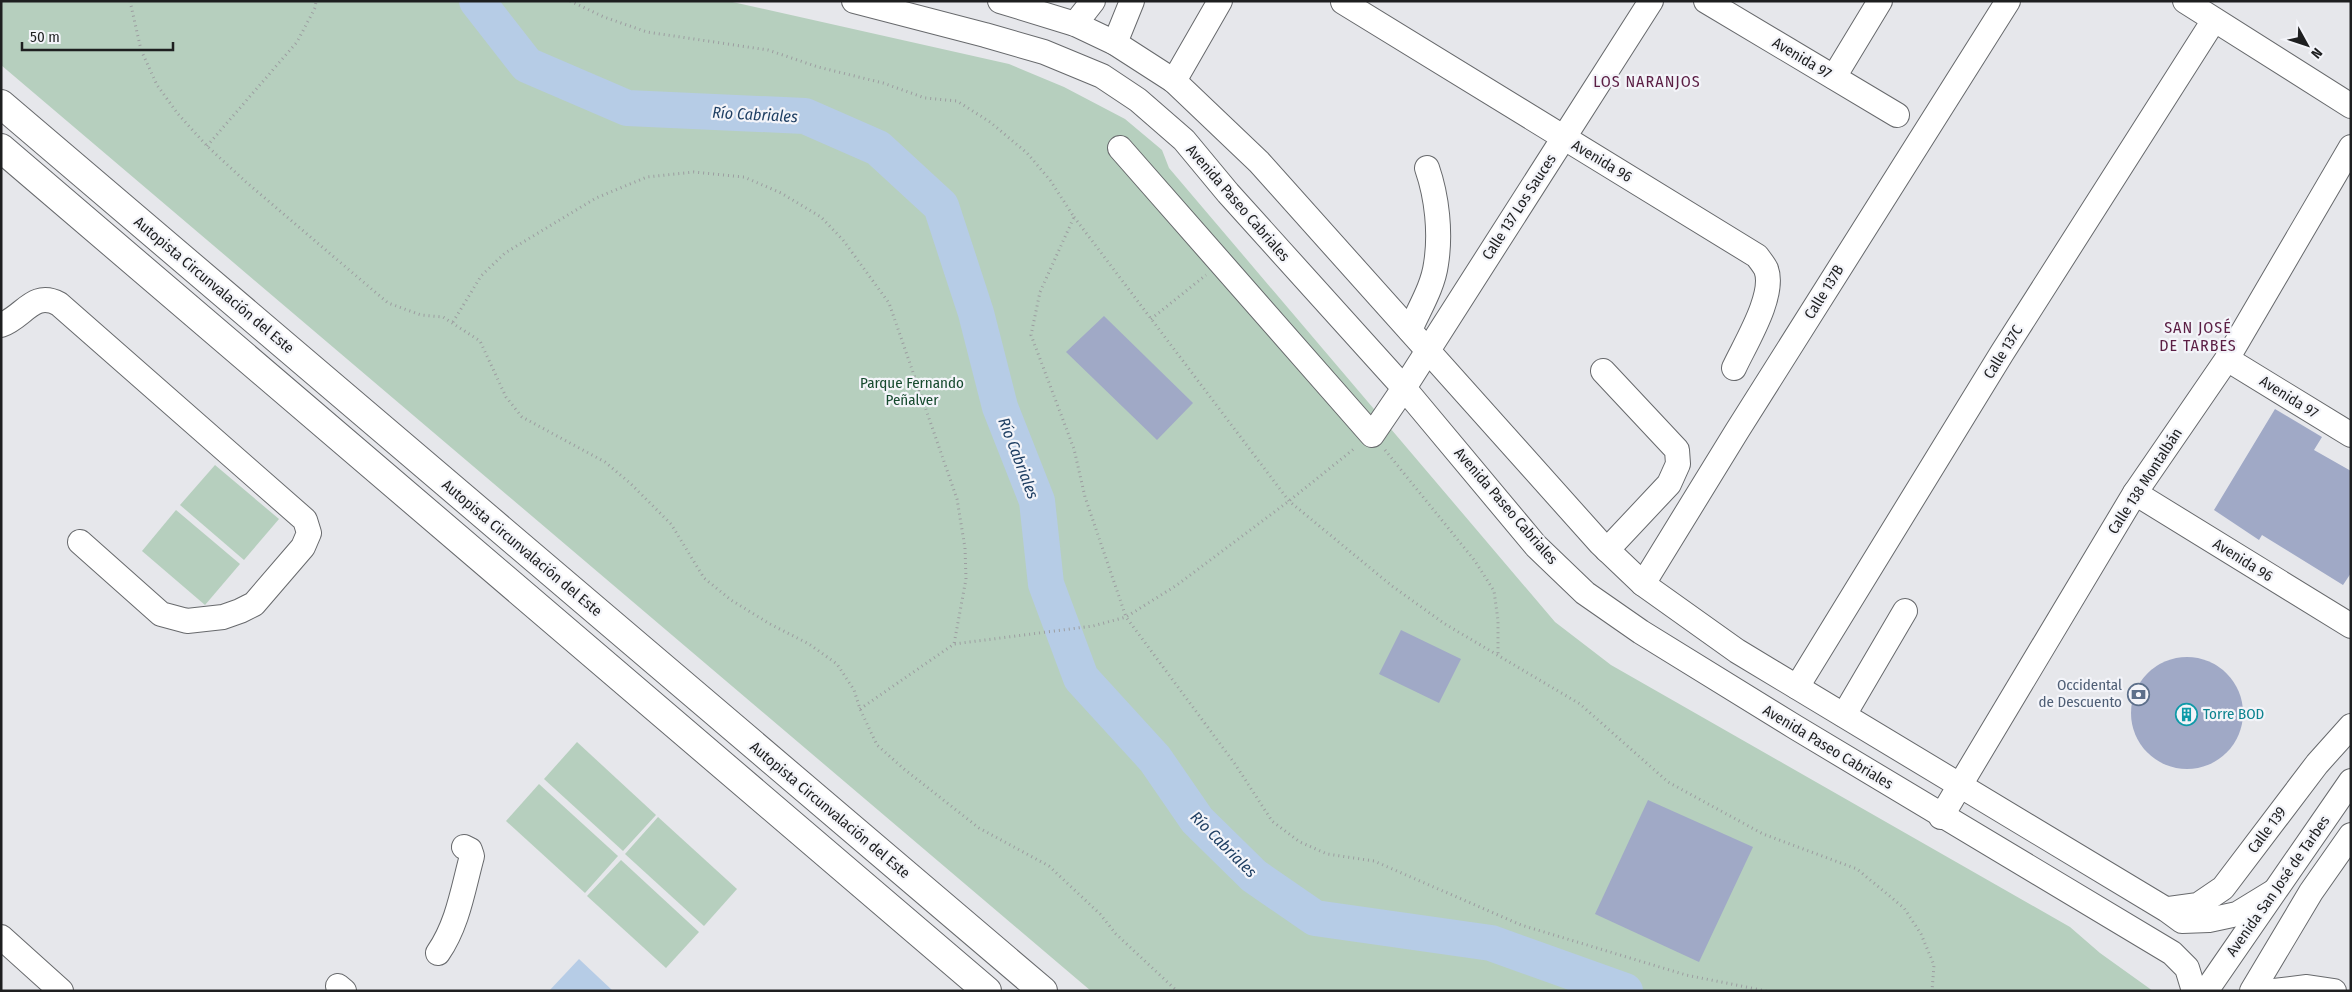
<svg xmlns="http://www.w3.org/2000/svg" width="2352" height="992" font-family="'Fira Sans Condensed',sans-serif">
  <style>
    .green { fill: #b6cfbe }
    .water { fill: #b6cce6 }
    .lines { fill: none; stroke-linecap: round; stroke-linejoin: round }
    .river { stroke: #b6cce6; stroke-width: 36 }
    .building { fill: #a0a9c6 }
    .minor-casing { stroke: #67696c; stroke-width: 26 }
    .highway-casing { stroke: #67696c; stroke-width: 30 }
    .path { stroke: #9c9da0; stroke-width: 3; stroke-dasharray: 1 4; stroke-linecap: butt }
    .minor { stroke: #fff; stroke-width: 24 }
    .highway { stroke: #fff; stroke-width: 28 }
    .labels { text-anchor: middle; stroke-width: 4.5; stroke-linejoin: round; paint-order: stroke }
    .street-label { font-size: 15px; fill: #1e1f20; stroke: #f3f4f9 }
    .park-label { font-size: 15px; fill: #164a2e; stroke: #f3f4f9 }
    .service-label { font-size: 15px; fill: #4e5e75; stroke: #f3f4f9; text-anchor: end }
    .culture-label { font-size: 15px; fill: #0d838f; stroke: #f3f4f9; text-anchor: start }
    .neighbourhood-label { font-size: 16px; letter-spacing: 1px; fill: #5b1e44; stroke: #f3f4f9 }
    .water-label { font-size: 16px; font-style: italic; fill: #1f3f63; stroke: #f3f4f9 }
  </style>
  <rect width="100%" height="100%" fill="#e6e7eb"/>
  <g class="green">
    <path d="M1,1h727l281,63 55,23 61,32 37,31 7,18 386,454 56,43 459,262 30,26 53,38h-1062l-1090,-926z"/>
    <path d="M215,465l64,54 -35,41 -64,-55z"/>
    <path d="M176,510l64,54 -35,41 -63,-54z"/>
    <path d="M577,742l79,73 -33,36 -79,-72z"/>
    <path d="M539,784l79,72 -33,37 -79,-72z"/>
    <path d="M658,817l79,72 -33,37 -79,-72z"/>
    <path d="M621,860l78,72 -33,36 -79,-72z"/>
  </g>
  <path class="water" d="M579,959l34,32h-64z"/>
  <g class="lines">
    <path class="river" d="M477,1l50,64 100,43 178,8 73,32 63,58 35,107 24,94 37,94 9,83 35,94 74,81 42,61 57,56 61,42 176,25 134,48"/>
  </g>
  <g class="building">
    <path d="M1104,316l89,87 -36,37 -91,-88z"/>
    <path d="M2275,409l47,28 -8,13 37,21v102l-8,12 -81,-50 -3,5 -45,-30z"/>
    <path d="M1401,630l60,29 -22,44 -60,-29z"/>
    <circle cx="2187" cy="713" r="56"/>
    <path d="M1648,800l105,47 -54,115 -104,-48z"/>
  </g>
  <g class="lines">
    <defs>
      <g id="minor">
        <path d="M854,1l131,34 59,17 58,24 36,24 46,40 44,53 176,195 132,158 49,47 56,39 154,95 377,226 15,15 7,23"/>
        <path d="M1000,1l75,23 40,19 59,38 85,81 341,381 43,41 94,67 430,259 15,11 27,-1 28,-6 36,-22"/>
        <path d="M1706,1l191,114"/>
        <path d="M2185,1l166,105"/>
        <path d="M1343,2l414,254c3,4 7,9 9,13 10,26 -21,75 -32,99"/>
        <path d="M1075,24l18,-23"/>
        <path d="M1115,43l17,-42"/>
        <path d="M1834,77l46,-76"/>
        <path d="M1174,81l46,-80"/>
        <path d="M1120,148l252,287 32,-47 247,-387"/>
        <path d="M1,325c23,-8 32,-35 58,-21l246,216 4,13 -6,14 -49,57 -14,7 -17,6 -36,4 -26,-7 -81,-72"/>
        <path d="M1410,330c9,-21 23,-43 26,-66 5,-31 1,-67 -9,-96"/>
        <path d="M2227,359l124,76"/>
        <path d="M1603,371l74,79 1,14 -9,20 -62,66"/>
        <path d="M2135,493l216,133"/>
        <path d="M1643,584l94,-153 271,-430"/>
        <path d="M1797,687l205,-334 212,-333"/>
        <path d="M1844,715l61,-104"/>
        <path d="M1941,817l194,-324 92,-134 124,-212"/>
        <path d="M2169,909l29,-4 25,-17 94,-124 34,-38"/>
        <path d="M1,937l60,54"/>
        <path d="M438,953c20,-29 25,-64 34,-97l-2,-6 -6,-3"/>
        <path d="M338,986l6,5"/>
        <path d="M2206,991l145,-210"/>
        <path d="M2252,991l59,-99 40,-57"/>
        <path d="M2274,991l33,-4 27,4"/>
      </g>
      <g id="highway">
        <path d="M1,104l1042,887"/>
        <path d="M1,148l986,843"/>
      </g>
    </defs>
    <use href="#minor" class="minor-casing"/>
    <use href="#highway" class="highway-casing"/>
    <g class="path">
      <path d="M130,1l11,49 16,35 21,29 29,32 39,36 142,121 33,12 22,2 37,24 26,56 16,20 83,45 25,21 41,41 33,54 27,22 39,24 39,20 28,20 17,26 6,19 17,36 27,24 75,59 70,38 51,48 16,20 61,57"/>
      <path d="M570,1l34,16 43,15 121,18 50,17 65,16 42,15 32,3 33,21 37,31 23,27 24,37 -34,75 -9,43 43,114 11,48 41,120 109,147 37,57 28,21 27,12 47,7 147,64 165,50 80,16"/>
      <path d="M207,146l90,-104 18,-34 1,-7"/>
      <path d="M1074,217l215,284 103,85 53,38 135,80 88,78 95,52 94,35 47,39 17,26 13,31 -2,26"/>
      <path d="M1151,319l55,-44"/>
      <path d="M453,322l28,-46 24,-23 91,-55 51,-21 47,-5 50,5 37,16 40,24 22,23 46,63 68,196 8,49 1,31 -12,65"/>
      <path d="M1385,450l90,111 19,30 4,29v35"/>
      <path d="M860,709l94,-65 139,-18 33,-9 51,-32 112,-84 66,-53"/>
    </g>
    <use href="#minor" class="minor"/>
    <use href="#highway" class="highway"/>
  </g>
  <defs>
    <symbol id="bank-ring" viewBox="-11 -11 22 22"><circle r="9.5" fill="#f3f4f9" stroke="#5c6f8a" stroke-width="1.5"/><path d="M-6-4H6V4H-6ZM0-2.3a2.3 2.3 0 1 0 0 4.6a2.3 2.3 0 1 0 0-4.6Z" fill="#5c6f8a"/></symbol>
    <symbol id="building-ring" viewBox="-11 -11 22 22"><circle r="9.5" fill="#f3f4f9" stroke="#0f9aa8" stroke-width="1.5"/><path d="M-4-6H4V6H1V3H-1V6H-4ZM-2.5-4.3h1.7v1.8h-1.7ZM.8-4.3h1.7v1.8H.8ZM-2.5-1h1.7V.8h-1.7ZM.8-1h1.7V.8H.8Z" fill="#0f9aa8"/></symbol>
  </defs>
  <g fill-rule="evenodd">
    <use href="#bank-ring" x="2126" y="682" width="25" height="25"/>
    <use href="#building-ring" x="2174" y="702" width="25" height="25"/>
  </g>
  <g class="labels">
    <g class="street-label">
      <text transform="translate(1802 58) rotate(31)" y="5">Avenida 97</text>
      <text transform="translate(1602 161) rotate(31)" y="5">Avenida 96</text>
      <text transform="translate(1238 203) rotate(49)" y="5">Avenida Paseo Cabriales</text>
      <text transform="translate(1519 207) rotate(-57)" y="5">Calle 137 Los Sauces</text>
      <text transform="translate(214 285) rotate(40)" y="5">Autopista Circunvalación del Este</text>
      <text transform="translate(1824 292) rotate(-58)" y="5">Calle 137B</text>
      <text transform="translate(2003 352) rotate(-58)" y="5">Calle 137C</text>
      <text transform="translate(2289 397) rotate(32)" y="5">Avenida 97</text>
      <text transform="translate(2145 481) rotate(-57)" y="5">Calle 138 Montalbán</text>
      <text transform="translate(1506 506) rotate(49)" y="5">Avenida Paseo Cabriales</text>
      <text transform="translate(522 548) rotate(40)" y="5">Autopista Circunvalación del Este</text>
      <text transform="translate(2243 560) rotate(32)" y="5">Avenida 96</text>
      <text transform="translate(1828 747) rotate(31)" y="5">Avenida Paseo Cabriales</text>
      <text transform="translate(830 810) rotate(40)" y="5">Autopista Circunvalación del Este</text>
      <text transform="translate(2267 830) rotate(-53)" y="5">Calle 139</text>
      <text transform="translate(2278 886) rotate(-55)" y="5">Avenida San José de Tarbes</text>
    </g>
    <g class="park-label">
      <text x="912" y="388">Parque Fernando<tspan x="912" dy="17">Peñalver</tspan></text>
    </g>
    <g class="service-label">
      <text x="2122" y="690">Occidental<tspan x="2122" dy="17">de Descuento</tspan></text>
    </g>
    <g class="culture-label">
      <text x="2203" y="719">Torre BOD</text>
    </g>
    <g class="neighbourhood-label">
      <text x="1647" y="87">LOS NARANJOS</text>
      <text x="2198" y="333">SAN JOSÉ<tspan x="2198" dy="18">DE TARBES</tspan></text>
    </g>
    <g class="water-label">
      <text transform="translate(755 114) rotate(3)" y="6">Río Cabriales</text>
      <text transform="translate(1019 458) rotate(69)" y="6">Río Cabriales</text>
      <text transform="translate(1224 844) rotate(45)" y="6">Río Cabriales</text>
    </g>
  </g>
  <rect width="2352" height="992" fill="none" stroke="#1e1f20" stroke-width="5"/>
  <g transform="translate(2307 45) rotate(130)" stroke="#f3f4f9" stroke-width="4" paint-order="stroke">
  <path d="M0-4L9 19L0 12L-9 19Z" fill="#1e1f20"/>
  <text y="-8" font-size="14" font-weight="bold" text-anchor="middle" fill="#1e1f20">N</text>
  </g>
  <path d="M22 42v8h151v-8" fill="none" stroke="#1e1f20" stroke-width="2.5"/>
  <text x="30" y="42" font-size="15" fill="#1e1f20" stroke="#f3f4f9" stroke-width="4" paint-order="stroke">50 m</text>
</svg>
